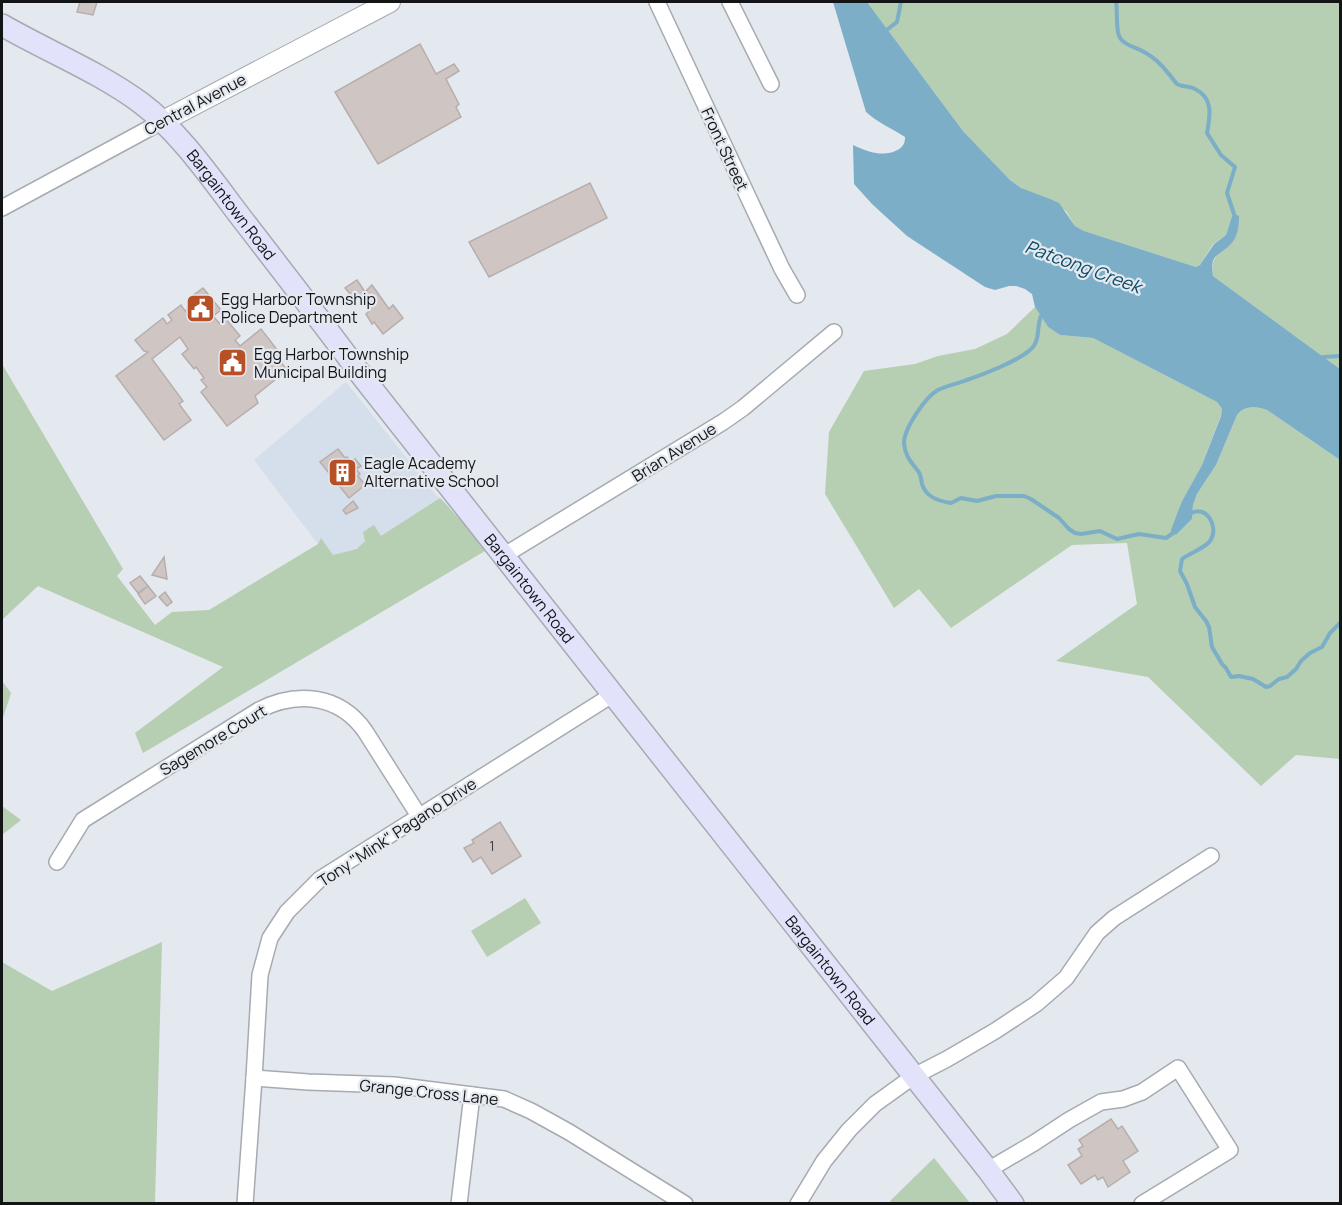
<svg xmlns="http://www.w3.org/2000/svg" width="1342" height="1205" font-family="Manrope,sans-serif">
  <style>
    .built { fill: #d5deeb }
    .green { fill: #b6ceb1 }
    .water { fill: #7daec7 }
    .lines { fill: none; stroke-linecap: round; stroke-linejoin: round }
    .stream { stroke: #7daec7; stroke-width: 4 }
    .building { fill: #cfc6c4; stroke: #b6aeac; stroke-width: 1.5 }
    .minor-casing { stroke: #a6abb1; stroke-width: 18 }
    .tertiary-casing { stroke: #a6abb1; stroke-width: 22 }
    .secondary-casing { stroke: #a6abb1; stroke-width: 24 }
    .minor { stroke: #fff; stroke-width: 15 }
    .tertiary { stroke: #fff; stroke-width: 20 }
    .secondary { stroke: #e2e3fb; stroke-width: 21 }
    .labels { text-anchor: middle; stroke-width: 4.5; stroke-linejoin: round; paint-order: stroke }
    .number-label { font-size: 14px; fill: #424042 }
    .street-label { font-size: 16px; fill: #131416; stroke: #e4e8ef }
    .poi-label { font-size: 16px; fill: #131416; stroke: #e4e8ef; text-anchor: start }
    .water-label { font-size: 18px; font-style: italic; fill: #0b4c66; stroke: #e4e8ef }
  </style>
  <rect width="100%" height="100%" fill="#e4e8ef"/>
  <path class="built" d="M346,382l90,113 15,12 -101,79 -96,-126z"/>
  <g class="green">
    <path d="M867,2h473v367l-127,-93c-2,-20 4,-21 19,-33v-27l-6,19 -13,9 -13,21 -4,2 -112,-36 -9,-5 -9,-15 -45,-23 -11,-8 -47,-49z"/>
    <path d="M1035,307l13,20 12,8 33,3 124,64 5,7 -1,6 -19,50 -20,36 -10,32 4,2 16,-16 1,-14 4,-11 19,-29 21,-50c7,-10 20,-9 30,-5l73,50v299l-44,-4 -35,31 -113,-109 -92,-16 81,-57 -10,-61 -55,2 -121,83 -32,-39 -25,19 -69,-114 4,-62 35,-61 51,-7 23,-8 37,-7 32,-15z"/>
    <path d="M2,364l121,205 -6,7 38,49 17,-13 37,-2 109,-66 3,-6 12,17 24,-6 8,-8 -2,-9 11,-7 7,11 59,-38 26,28 19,25 -342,202 -8,-20 88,-66 -185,-81 -36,34z"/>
    <path d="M2,681l9,12 -9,28z"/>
    <path d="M2,806l19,14 -19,15z"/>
    <path d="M525,898l16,25 -54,34 -16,-26z"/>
    <path d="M162,942l-7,261h-153v-241l50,29z"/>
    <path d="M934,1158l36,45 -76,1 -4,-3z"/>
  </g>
  <path class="water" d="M833,2h34l96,129 47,49 11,8 29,11 9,4 16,23 9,5 112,36 4,-2 14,-21 12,-9 6,-19 2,-2 5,2c0,10 -1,20 -8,28 -14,14 -21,9 -18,32l127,93v91l-73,-50c-10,-4 -23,-5 -30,5l-21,50 -19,29 -4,11 -1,14 -16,16 -4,-2 -1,-3 11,-29 20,-36 19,-49 1,-7 -5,-7 -124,-64 -33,-3 -12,-8 -13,-20 -3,-13 -7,-5 -9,-3h-7l-14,4 -10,-3 -78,-51 -35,-32 -18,-20 -1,-39c7,3 15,7 23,8 11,2 30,-1 29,-16 -14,-9 -27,-14 -39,-25z"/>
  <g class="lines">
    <g class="stream">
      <path d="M1116,2c2,10 -1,28 4,36 5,8 16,9 24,14 10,5 17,12 24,21 3,3 6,8 9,11 5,3 13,2 18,5 19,9 15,28 12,44l14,22 14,12 -8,26 7,21"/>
      <path d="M884,32l13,-10 4,-20"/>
      <path d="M1041,316c-5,12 0,25 -11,34 -14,12 -48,25 -66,31 -8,3 -18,5 -26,9 -13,7 -34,39 -34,53 1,13 7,19 14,28 3,4 3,8 4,13 4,13 16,17 29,19l10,-5 16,3 19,-5h28l7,3 28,19 10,11 6,4 6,1 19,-3 17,8 22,-5 27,4 10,-7"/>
      <path d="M1323,357l17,-1"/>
      <path d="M1190,514c16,-11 30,14 20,27 -5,7 -20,12 -28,18l-2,12 7,13 8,23 11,14 3,6 3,20 10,17 4,4 5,9 8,-1 14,3 13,8 4,-1 9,-7 8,-2 9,-8 5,-8 9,-8 12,-6 8,-14 10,-10"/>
    </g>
  </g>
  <g class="building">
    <path d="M80,2h17l-4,13 -16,-3z"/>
    <path d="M420,44l16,30 18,-10 5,7 -13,8 13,25 -3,3 5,10 -83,47 -43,-72z"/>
    <path d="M590,183l17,35 -118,59 -20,-35z"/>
    <path d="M357,280l8,12 7,-7 17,24 4,-4 10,13 -20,16 -9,-12 -2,2 -6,-10 4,-4 -11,-13 -4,3 -10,-12z"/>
    <path d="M203,288l18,22 -8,6 7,8 6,-5 14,17 -5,4 5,6 21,-17 21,27 -8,5 3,4 4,-3 6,8 -32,26 3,7 -31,23 -26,-34 6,-5 -6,-7 3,-2 -8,-11 -2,2 -12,-15 6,-5 -8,-12 -28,22 31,42 -4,3 12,16 -27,20 -48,-64 32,-24 -4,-1 -9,-11 28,-22 4,6 5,-4 -4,-5 13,-10 4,6 10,-8 -4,-6z"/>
    <path d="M338,449l7,9 2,-1 4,5 4,-3 6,7 -5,3 4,5 -2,2 7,9 -16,13 -29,-36z"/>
    <path d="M353,501l5,7 -12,6 -3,-4z"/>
    <path d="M164,557l3,22 -15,-4z"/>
    <path d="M140,576l8,10 -10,7 -8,-10z"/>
    <path d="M148,586l8,10 -11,8 -7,-10z"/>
    <path d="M165,592l7,10 -5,4 -8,-9z"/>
    <path d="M500,822l21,34 -29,18 -11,-17 -8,5 -9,-14 10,-5 -2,-3z"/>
    <path d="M1111,1119l7,10 4,-3 16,25 -15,10 7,11 -22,15 -5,-10 -5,3 -3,-5 -14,9 -13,-19 14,-9 -4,-7 5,-3 -4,-6z"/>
  </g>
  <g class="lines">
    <defs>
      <g id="minor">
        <path d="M657,2l93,199 32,68 15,26"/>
        <path d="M730,2l41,82"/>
        <path d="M2,208l161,-87"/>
        <path d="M503,556l220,-134 20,-14 91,-76"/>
        <path d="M57,862l26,-42 176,-110c37,-19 80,-16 106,21l54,85"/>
        <path d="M254,1078l54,4 86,3 110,14 27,12 38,21 116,72"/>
        <path d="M988,1170l46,-27 35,-23 32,-18 22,-3 19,-7 36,-24 52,82 -88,54"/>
        <path d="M245,1204l9,-126 6,-103 10,-37 17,-26 33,-33 292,-184"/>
        <path d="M459,1204l13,-109"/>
        <path d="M798,1204l26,-43 25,-31 26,-26 39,-28 33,-17 48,-28 41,-27 30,-26 31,-45 17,-15 97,-62"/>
      </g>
      <path id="tertiary" d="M163,121l227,-119"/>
      <g id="secondary">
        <path id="s1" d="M2,25c45,26 97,47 139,78 39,29 72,78 102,117 41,53 82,106 122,160l623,790 25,34"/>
      </g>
    </defs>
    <use href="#minor" class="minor-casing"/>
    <use href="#tertiary" class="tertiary-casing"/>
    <use href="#secondary" class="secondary-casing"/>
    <use href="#minor" class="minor"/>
    <use href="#tertiary" class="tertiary"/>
    <use href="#secondary" class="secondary"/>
  </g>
  <defs>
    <symbol id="civic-square" viewBox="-11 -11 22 22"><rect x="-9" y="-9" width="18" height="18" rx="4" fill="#b75027" stroke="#e4e8ef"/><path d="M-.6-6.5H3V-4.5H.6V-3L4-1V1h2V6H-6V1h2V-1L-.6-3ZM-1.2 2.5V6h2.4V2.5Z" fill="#fff"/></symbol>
    <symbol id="building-square" viewBox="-11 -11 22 22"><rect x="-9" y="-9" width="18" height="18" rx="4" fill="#b75027" stroke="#e4e8ef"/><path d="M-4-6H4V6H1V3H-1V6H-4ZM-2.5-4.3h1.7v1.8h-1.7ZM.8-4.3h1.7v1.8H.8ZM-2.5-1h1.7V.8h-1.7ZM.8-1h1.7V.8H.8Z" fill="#fff"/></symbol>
  </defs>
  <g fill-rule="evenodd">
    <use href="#civic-square" x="184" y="292" width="33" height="33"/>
    <use href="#civic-square" x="216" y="346" width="33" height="33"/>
    <use href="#building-square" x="326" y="456" width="33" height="33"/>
  </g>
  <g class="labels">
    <g class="number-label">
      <text x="492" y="851">1</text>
    </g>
    <g class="street-label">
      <text transform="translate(195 104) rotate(-28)" y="6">Central Avenue</text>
      <text transform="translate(725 149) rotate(65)" y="6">Front Street</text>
      <text dy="6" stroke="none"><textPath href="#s1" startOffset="296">Bargaintown Road</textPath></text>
      <text transform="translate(674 452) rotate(-32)" y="6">Brian Avenue</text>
      <text dy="6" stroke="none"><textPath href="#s1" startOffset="782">Bargaintown Road</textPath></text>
      <text transform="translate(213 740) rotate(-31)" y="6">Sagemore Court</text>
      <text transform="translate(397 832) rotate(-33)" y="6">Tony "Mink" Pagano Drive</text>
      <text dy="6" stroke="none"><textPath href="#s1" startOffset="1268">Bargaintown Road</textPath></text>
      <text transform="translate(429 1092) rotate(6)" y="6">Grange Cross Lane</text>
    </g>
    <g class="poi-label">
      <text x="221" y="305">Egg Harbor Township<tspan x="221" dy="18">Police Department</tspan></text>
      <text x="254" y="360">Egg Harbor Township<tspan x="254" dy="18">Municipal Building</tspan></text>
      <text x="364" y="469">Eagle Academy<tspan x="364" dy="18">Alternative School</tspan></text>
    </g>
    <g class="water-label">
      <text transform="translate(1083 267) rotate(20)" y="6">Patcong Creek</text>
    </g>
  </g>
  <rect width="1342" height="1205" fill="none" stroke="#131416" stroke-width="6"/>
</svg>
